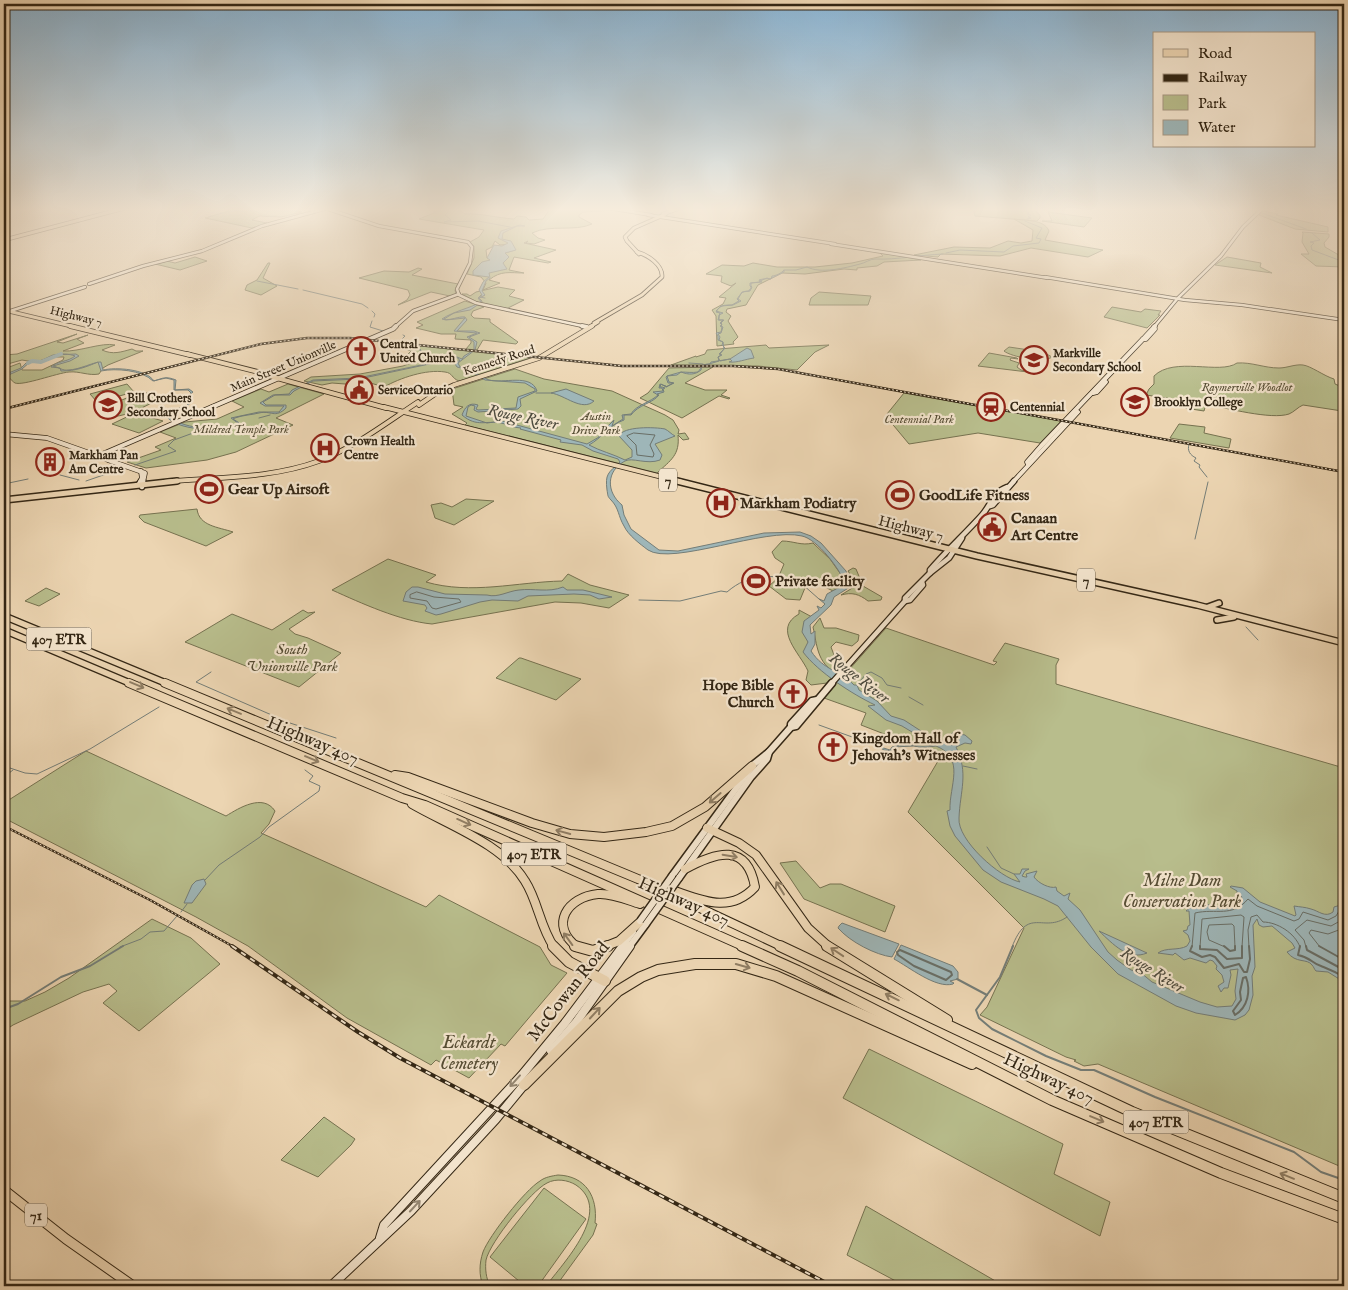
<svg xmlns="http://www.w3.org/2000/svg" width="1348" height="1290" font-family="'IM FELL English',serif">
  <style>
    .green { fill: #b8bd8c; stroke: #767250; fill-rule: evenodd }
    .water { fill: #9eb6b8; stroke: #747d77 }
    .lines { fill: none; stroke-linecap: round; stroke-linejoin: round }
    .shore-far1 { stroke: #696e66; stroke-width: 1 }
    .shore { stroke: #696e66; stroke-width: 2 }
    .stream-far1 { stroke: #747d77; stroke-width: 1 }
    .stream { stroke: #747d77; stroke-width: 2 }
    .river { stroke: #9eb6b8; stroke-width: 4 }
    .secondary-far4-casing { stroke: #342715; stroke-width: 4 }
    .secondary-far3-casing { stroke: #342715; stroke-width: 5.5 }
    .secondary-far2-casing { stroke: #342715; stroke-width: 7 }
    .secondary-far1-casing { stroke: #342715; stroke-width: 9 }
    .secondary-casing { stroke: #342715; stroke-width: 10 }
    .primary-far3-casing { stroke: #342715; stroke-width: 4.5 }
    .primary-far2-casing { stroke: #342715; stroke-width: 5.5 }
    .primary-far1-casing { stroke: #342715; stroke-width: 8 }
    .primary-casing { stroke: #342715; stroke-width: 11 }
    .highway-far2-casing { stroke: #342715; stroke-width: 8 }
    .highway-far1-casing { stroke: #342715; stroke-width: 10 }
    .highway-casing { stroke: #342715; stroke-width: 12 }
    .secondary-far4 { stroke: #f3e4cd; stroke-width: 2.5 }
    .secondary-far3 { stroke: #f3e4cd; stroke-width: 4 }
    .secondary-far2 { stroke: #f3e4cd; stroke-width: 4.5 }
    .secondary-far1 { stroke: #f3e4cd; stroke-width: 6 }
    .secondary { stroke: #f3e4cd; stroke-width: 8 }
    .primary-far3 { stroke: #ecd5b2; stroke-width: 3 }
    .primary-far2 { stroke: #ecd5b2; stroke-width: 4 }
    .primary-far1 { stroke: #ecd5b2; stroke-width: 5 }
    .primary { stroke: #ecd5b2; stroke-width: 9 }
    .highway-far2 { stroke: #ecd5b2; stroke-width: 5.5 }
    .highway-far1 { stroke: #ecd5b2; stroke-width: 8 }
    .highway { stroke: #ecd5b2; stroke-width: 10 }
    .rail-far1-casing { stroke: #342715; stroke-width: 2.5 }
    .rail-casing { stroke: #342715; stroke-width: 4 }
    .rail-far1 { stroke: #f3e4cd; stroke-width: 1; stroke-dasharray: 2; stroke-linecap: butt }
    .rail { stroke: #f3e4cd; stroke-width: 2; stroke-dasharray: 5.5; stroke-linecap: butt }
    .secondary-bridge-casing { stroke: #342715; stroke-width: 9; stroke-linecap: butt }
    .secondary-bridge { stroke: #f3e4cd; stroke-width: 6 }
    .oneway { stroke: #907e64 }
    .oneway2 { stroke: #948671 }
    .labels { text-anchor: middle; stroke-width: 4.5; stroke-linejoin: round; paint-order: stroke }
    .far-street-label { font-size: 12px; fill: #342715; stroke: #f3e4cd }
    .far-poi-label { font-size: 12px; font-weight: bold; fill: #342715; stroke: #f3e4cd; text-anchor: start }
    .far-park-label { font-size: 12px; font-style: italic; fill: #554c33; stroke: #f3e4cd }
    .shield { fill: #f3e4cd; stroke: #6d604c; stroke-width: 1 }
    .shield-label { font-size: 14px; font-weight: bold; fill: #342715 }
    .poi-label { font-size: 15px; font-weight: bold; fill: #342715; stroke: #f3e4cd; text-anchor: start }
    .street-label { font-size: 15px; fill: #342715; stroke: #f3e4cd }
    .park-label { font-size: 15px; font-style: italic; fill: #554c33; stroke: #f3e4cd }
    .water-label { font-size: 16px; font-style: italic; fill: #4e4b3e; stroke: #f3e4cd }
    .near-street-label { font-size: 18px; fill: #342715; stroke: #f3e4cd }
    .near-park-label { font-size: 18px; font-style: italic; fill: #554c33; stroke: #f3e4cd }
  </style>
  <rect width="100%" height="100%" fill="#ecd5b2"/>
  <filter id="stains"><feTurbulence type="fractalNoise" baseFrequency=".004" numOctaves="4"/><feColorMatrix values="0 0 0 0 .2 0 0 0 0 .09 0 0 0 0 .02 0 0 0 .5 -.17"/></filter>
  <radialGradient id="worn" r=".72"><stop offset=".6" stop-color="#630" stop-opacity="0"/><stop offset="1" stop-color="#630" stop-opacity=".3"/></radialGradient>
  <g class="green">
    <path d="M239,208h53l-3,1 13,3 -21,5 -22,-1 -7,4 15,3 -15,5 -47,-10z"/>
    <path d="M434,208h23l8,6c16,-1 32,4 49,5l3,-3 9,1 3,3 14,-1 7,-10 5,-1h45l15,2 -32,2 -4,3v2l13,7c-18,8 -41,0 -60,9l6,5 7,2 -11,4 -8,-1 2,-2 -4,2 32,7 -22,8 17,4 -3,1 -34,-6 -5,13 15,3c-14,0 -23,-3 -35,7l11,3 -17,7 3,-7 -5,-6 -14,-3 7,-16v-12l-4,-4 9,-5 5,-7 -65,-11 15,-6zM495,241l5,4 11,-1 4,6 -10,3 4,4 -22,1 -1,-8 6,-3z"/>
    <path d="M973,208h59l8,7v3l-3,3 -62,-5z"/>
    <path d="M1263,211l15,3 -2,1 52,12v5l-33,-3 -36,-14z"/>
    <path d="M1048,212l44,6 -8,9 -42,-6h10z"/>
    <path d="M1014,219c12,2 30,0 35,12l-4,9 58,10 -15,7 -57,-9 -31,8 -59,-2 -3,3 -24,-2 40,-8 36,1 18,-7 13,2 11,-2 1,-11z"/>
    <path d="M1302,232l27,2v3l-5,6 1,4 19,11v9l-28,-1 -15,-12h8l-7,-12 1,-9z"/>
    <path d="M879,252l42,8 -37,2 -7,4 -20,2v2l-13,-1 -39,5 -23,-1 -24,12 -12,20 -19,4 -1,3 5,4 -3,5 10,16 -5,5 1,2 -17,2 -1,-30 -4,-6 11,-6 3,-6 -7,-1 17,-14 -5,3 -10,-4 1,-6 -16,-2 16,-9 22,1 9,-3 24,4h38l37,-4 31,-7z"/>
    <path d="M195,257l12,4 -27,9 -25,-6 12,-3 8,2z"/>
    <path d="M1227,257l34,6 -1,4 12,6 -57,-8z"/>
    <path d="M268,263h2l-7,15 14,8 -16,9 -16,-5 2,-5 10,-5z"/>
    <path d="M418,268l4,1 -10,6 46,9 -3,6 1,4 -6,2 -19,-4 -33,13 9,-5 3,-5 -2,-5 -49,-12 25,-7 25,1z"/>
    <path d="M498,287l17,3 -6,6 15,4 -18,9 -25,-5 1,-3 -3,-3 6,-3 -3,-1 -4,4 3,3 -2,2 -17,-9h5l3,2 6,-4z"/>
    <path d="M819,292l52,4 -3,9h-59l2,-7z"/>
    <path d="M465,301l19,6 -11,4 -2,4 3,3 16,1v3l28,20 -2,2 -33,-4 -6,10 -11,-1 5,-6v-3l-16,-1 1,-5h-15l-25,-6 7,-3 -6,-3z"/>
    <path d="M1112,307l29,5 4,-3 16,2 -3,4h2l-13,13 -43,-11z"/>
    <path d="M77,334l-20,8 6,1 25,-8 -11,4 7,4 -21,8c16,1 39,-9 52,-6l-13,5c11,5 19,2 30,-1l4,2h7l-35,14 -5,3 -4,6c-11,2 -19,-3 -30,-2 -12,1 -46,14 -54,11 -2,-1 -4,-4 -6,-5h-5v-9l16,-6 2,7h20l21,-10 1,-3h-8l-22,5 -12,-2 -18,5v-10l13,-1z"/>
    <path d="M386,342l144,16 -71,23c-8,-3 -6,-8 -14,-9 -19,-3 -45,6 -61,15l-17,-5 -9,3 -26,-2 -10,2 -18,-4 7,-4 49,-3 43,-8 16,-6 -13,-4 5,-5z"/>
    <path d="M766,345l3,3 60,-3 -14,7 -18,18 -39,-4 -87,-1 25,-9v1l9,-3 2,-4z"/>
    <path d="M1009,347l34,5 9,5c-8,6 -41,0 -48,-6z"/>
    <path d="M989,353l28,5 1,1 -7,-1 -1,2 9,3 -2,4 4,3 15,3 -58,-7z"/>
    <path d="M1237,363c15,-1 27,5 42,5 8,0 16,-4 24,-3 8,1 21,11 31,14l1,5 7,3 2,6 -3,6 3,10 -2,2 -39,-6c-5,2 -9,7 -14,9 -18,6 -63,-6 -83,-10l-2,7 -19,-3 1,-7 -40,-6 3,-6 5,-5v-8c20,-20 66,-1 83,-13z"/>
    <path d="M713,367l-28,16 20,7h22l-6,5 9,3 -1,1 -10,-3 -37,22 -42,-20 8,-5 21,-25z"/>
    <path d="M515,369l29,10 68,12 53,24 8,5 6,10 -1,4 7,-1 4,6 -6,1 -5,-5c2,20 -7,25 -21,38l-192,-48 2,-2 -15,-9 11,-7 -9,-2 -2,-16z"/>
    <path d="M127,384l7,8 -37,10 -7,-8z"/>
    <path d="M288,384l36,10 -48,24 17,7 -57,27 -29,8 -61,8 -19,-6 34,-12 -6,-3 21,-9 -16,-6 25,-10 32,-3 27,-12 -12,-6 29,-12 8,3z"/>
    <path d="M140,392l26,4c-16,7 -49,28 -65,18l3,-6z"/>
    <path d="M904,393l157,28 -21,22 -62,-10 -69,11 -20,-24 -2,-6z"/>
    <path d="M135,413l28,8 -24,12 -27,-9z"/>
    <path d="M1179,424l26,3 -1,6 27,6 -2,9 -59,-10z"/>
    <path d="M466,499l28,2 -40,24 -19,-7 -4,-13 10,-2 11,4z"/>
    <path d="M197,509c2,17 21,18 36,23l-27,14 -62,-24 -5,-5 1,-2z"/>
    <path d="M782,541c12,0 19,5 31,2l17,16 17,24 -14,8 -16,-8h-10l-7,17 -14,-1 -17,-13 9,-8 6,-14 -9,-6 -3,-6z"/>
    <path d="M388,559l48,16 -10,7c45,13 91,0 136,-1l6,-7 22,11 39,10 -20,13 -28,-5 -26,-1 -123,22c-32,-3 -71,-21 -100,-34z"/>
    <path d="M853,568l3,1 7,17 19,11 -1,3 -13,1c-9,-7 -16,-9 -27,-6l13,-8v-7l-6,-9z"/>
    <path d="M46,588l14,6 -21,12 -14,-5z"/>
    <path d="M303,610l5,3 7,-1 -26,17 6,5 13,4 33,15 -42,34 -114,-45 47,-28 40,16z"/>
    <path d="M799,610l13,7 -6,4c0,23 6,42 25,57l-4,5 -16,2 -5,-5 2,-9c-8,-18 -36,-42 -9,-57z"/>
    <path d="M820,618l4,10h12l23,7 -1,6 -6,5 -16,-4 -5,5 9,24 -4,2c-19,-10 -19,-28 -23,-46z"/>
    <path d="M886,628l108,37 3,-3 -4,-1 12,-18 54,16 -3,6v19l288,84v400l-246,-104 -14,2 -10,-5 2,-1 -10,-3 -86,-42 7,-8 37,-79 -116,-116 33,-56 -80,-31 5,-12 -42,-15z"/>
    <path d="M519,658h2l60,21 -25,21 -60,-22z"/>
    <path d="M86,751l140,65c13,-8 37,-23 49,-5l-6,13 -8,9 165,74 13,-12 101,52 11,18 16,8 -62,73 -4,-2 -32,34 -33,-18 -5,5 -84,-47 -99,-72 -52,-29 -192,-99v-15z"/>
    <path d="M796,861l24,27 10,-4h11l54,22 -10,26 -81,-33 -24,-36z"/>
    <path d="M152,919l39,19 29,26 -81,67 -36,-28 14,-12 -8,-7 -26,8 -70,33 -9,6v-30h21l20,-9 24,-14z"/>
    <path d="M869,1049l194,95 -9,30 56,28 -10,34 -257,-138z"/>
    <path d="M324,1117l31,22 -4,6 -33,32 -37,-17z"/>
    <path d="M558,1175c28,1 40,22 37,48l2,1 -4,11 -37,51h-10c17,-23 68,-75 30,-101 -8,-5 -20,-7 -29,-2 -16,8 -57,59 -61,77 -1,9 0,18 4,26h-7c-4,-11 -4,-22 0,-34 6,-16 42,-62 57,-71 5,-4 12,-5 18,-6z"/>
    <path d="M544,1188l42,31 -48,67h-13l-35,-29z"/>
    <path d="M866,1206l138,80h-99l-58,-31z"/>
  </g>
  <g class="water">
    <path d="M520,225l5,1h-8l-14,7 -1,6 9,2 5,9 -11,3 4,4 -6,6 4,6 -18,4 1,5 -4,3 -4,10 3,4 -6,3 3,4 -12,8 -16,3 -10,6c7,2 14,-3 21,-2l2,3 -10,11h17l6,2 -11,4 8,5 -2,8 -17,13 2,4c13,3 19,9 29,13 14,4 42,-7 48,11l-17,8 1,7 -3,3 -40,3 -4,-2 1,-4 -4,-1 -3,2 -2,9 21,7 15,-2 85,23 12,-7v-2l15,-15 -2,6 11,-7 -1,-4 9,-1c5,-9 20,-12 27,-19l-5,-3 10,-1 -1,-3h-3l1,-4 6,2v1l7,-4h-5l-2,-6 1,-1 14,-4c6,0 10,1 17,0 4,-5 4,-8 11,-8l10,-3 -1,-4 3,-2 -2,-1 5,-5 -1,-7 -5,-2v-4l-2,-3 5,-1 1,-5 -2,-1 2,-1 -2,-2 3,-3h-5l2,-7 -4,-1c4,-7 8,-7 16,-7l5,-3 2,-1 -2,-2c4,-5 4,-8 12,-8l1,-2h1v-2l-1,-1v-3l10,-1 -1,-2c4,-1 7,-2 12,-1l1,-3c3,0 10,-3 12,-6v2l-14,7 -3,-1 -7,3 2,1 -11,1v3l1,1 -2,4 -8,1 -4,7 3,2 -8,4 -12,1 -5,5 7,2 -4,2v5h5l-3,3 1,1 -1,2 2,1 -2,6 -3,1 2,3 -1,3 4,2 -1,3 3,3 -5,6 2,1 -4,2 2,4 10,-2 17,-11 4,2 3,8c-8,1 -17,5 -25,4l3,-1 -2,-2 -19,3 -1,2 -8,1 -1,5c-6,5 -12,5 -20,2l-4,3 -10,1 2,6 5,1 -8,4 -5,-3 -1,3h2l3,1 -2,1 1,3 -7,2 2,1c-6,8 -21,10 -28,20h-7v5c-15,5 -22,18 -35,25 11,6 24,9 36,15l7,-3v-7l-13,-14c4,-10 36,-9 46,-7 4,2 6,5 10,7l-20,8 7,11 -2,5c-13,5 -28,-3 -35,1 -19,10 -19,31 -3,44l2,10 7,14 28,21 19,1 86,-18 36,-1 11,4 10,7 25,28 2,6 4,1 -2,9 -16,10 -3,8 -21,20 1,9 4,-3v13l-4,7c13,20 29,19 43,34h3l2,5 18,11 14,15 13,4 17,11 31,14 3,-2 -3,-3v-7l13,2 7,6 -1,3 -6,-1 -9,4c13,26 4,44 3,71 -2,22 41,60 61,64l-6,-8h6l2,-5h7l-4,2 -3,5 3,1h2l-1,-3 11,-3 -3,6c4,6 16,12 22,10l1,4 7,5 6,-3 -2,6 12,11 28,42 9,8 14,10 9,2 12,10 48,20 17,5 15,-1 4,-7 -1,-8 3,-22 -8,1 1,5 -3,13h-4l-3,4 -3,-6 6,-4 -2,-7 -6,-6 1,-3 -4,-5 -3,-1 -4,3 -16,-5 -6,2 -9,-7 -2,2 -15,-2c8,-6 20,-2 29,-7l3,-5 -2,-6 -5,-4 4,-1 1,-4 2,-1 -1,-14h-3c5,-6 11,-3 18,-4v-3l17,3 2,-2 14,-1 5,-7 -5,-3v-3l-7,-4 1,-1 12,2 17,14 35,14 1,-1 -2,-9c6,1 11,1 17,3 8,2 14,9 22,3l1,-5 10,-3v78l-16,-10 -12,-1c-2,-2 -2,-4 -4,-6 -5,-7 -16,-1 -25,-13l8,-4 -3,-5 -20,-17 -9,1 -4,-2 -2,-6 -4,6 2,42 -3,9 1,19 -4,15 -4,5 -10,5 -39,-7 -20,-7 -58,-32 -27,-27 -33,-41 -14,-7 -43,-17 -18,-12 -28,-34 -5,-10 -3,-15 3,-1c-1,-24 16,-52 -14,-64l-14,2 -8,-2 -21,1 -2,4 -7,-1 -7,-4 13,4 2,-3c9,-3 19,-2 28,-1 4,1 8,-1 12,0v-2l-30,-18 -16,-6 -18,-14 7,-1c-23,-11 -57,-33 -72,-53l5,-10 -6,-10 2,-11 15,-11 -2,-4 4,2 4,-4 -6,-5 5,2 3,-7 18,-10c-4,-14 -28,-45 -43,-48 -36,-9 -130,30 -154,14 -8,-6 -20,-15 -24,-24 -6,-10 -5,-18 -13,-26 -4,-4 -3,-5 -4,-10 -2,-16 1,-17 13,-28l-2,-3 -25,-8 -11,-6 -22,-3 1,-2 -41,-11 1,-1c-8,0 -13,-4 -20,-5 -14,-3 -24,5 -39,-8 3,-8 7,-13 16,-10l-2,4 2,1 38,-2 2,-11 17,-6v-2l-10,-6 -40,-3 -16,-10 -12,-3 -2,-3 2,-3 -23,2 -75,16 -46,2 -19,10 -4,4h-15l-12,7 3,3h20v3c-11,11 -15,2 -27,5 -8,2 -16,2 -24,5l-2,1 8,5 -1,3 -5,1c-19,2 -57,4 -70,-13l1,-2 22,-8 -5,-5 8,-7 -3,-3h-14v-10l-8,-2 -13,3c-11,-11 -37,-13 -52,-10l-3,-9c-12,5 -22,9 -37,9l-1,-3 -9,-1c6,-6 17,-5 24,-11 -5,-2 -15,-3 -20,-1 -7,3 -13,9 -25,7l-8,7 -18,8 2,-3 15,-6 7,-7h12l13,-6 23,-1 3,2 -9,5 -17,5c5,1 10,5 15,4 11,0 28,-9 33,-8l2,8c13,-3 43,-1 51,11 9,-3 12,-5 22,-1l-1,10 14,-1 4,3 -9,8 7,2 -1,2 -23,10c13,16 50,16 70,13l2,-3 -8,-6 28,-6h20l5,-6h-19l-5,-3 13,-8 16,-1 3,-4 21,-10 45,-2 78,-16 24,-1 -2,-3 -4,-1v-1l-6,-1 -1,-1c-6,2 -22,3 -27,0l1,-4 -16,-3 -1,-1 3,-4 -1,5 15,3v4l2,2c16,-1 26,-3 39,3l2,-3 10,-6v-8l-7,-5 10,-4 -23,-2 11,-13 -19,2 -4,-1c12,-8 26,-10 39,-17l-3,-4 4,-3 -3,-5 4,-8 6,-5 -16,-2v-4l9,-9 8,-2 -3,-2 7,-13 8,1 6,-3 -10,-5 3,-7z"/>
    <path d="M566,389l28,12c-12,11 -29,-6 -43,-8z"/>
    <path d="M412,587h6l27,7 42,1c11,3 21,-4 32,-5 15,-2 29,3 44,-3l4,3h16l29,7 -13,2 -9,-4 -16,-1 -46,2 -10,5 -26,-1 -12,2 -39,12 -5,1 -11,-4 2,-3 -2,-3 -22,-4 3,-9z"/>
    <path d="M204,879l2,5 -14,19h-8l8,-18 4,-4z"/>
    <path d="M842,923l57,21 -7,13c-16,-2 -42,-15 -54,-29l1,-2z"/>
    <path d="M1099,931l48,22c-19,8 -34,-9 -48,-22z"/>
    <path d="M901,945l52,21 5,6v7l-8,2 4,2 -1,1c-17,5 -44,-17 -59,-25z"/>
  </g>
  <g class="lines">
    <g class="shore-far1">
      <path d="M634,433l21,2 -5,10 4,9 -1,3 -16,-2 -1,-10 -9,-9z"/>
      <path d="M417,592l17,5 25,2 2,3 -25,7 -4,-1 -5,-7 -17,-3v-3z"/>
      <path d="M1192,947l3,-34c21,-5 37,5 53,-14l9,7 37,15 5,-2 4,-7 25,8 8,-4 3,-5 5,-1"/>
      <path d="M1200,947l2,-28 39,-4 3,2 -2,30"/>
      <path d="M1225,947l-16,-7 -2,-8 2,-7 23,-1 2,2 1,21"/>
      <path d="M1249,947l-1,-17 3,-13 6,-2 6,7c14,0 32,11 37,25"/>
      <path d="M1306,947l-2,-7 -9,-10 12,-10 24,6 9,-5 4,-5"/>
      <path d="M1320,947l-11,-14 2,-3 17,4 16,-6"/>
    </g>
    <g class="shore">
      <path d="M1192,946l-2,5 12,6 8,-2 5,2 9,11 15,-4 5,8h3l3,-13 -1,-13"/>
      <path d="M1200,946v3l17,1 10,9 15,-1v-12"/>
      <path d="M1224,946l6,5 5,-1v-4"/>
      <path d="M1300,946l-2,9c14,3 13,8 23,11 10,4 13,5 23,11"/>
      <path d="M1306,946l1,4 37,20"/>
      <path d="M1319,946l25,14"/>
      <path d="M900,950l51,22 1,3 -6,5 -32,-14 -16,-11 -1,-3z"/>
      <path d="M1246,977c5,14 2,30 -11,38l-2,-4 8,-11 -1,-8 3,-14z"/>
    </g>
    <g class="stream-far1">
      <path d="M448,208l1,3 -4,4 6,5 -7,2 34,-1 32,6"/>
      <path d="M1022,208l7,5 -2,1 4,1 -3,2 3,1 -4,1"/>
      <path d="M1245,208l11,3"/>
      <path d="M1262,213l44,16"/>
      <path d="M1312,233l8,7 -10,2 4,1 -3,3 1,4 32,12"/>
      <path d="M946,253l14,-3 44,2 9,-6 26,-3 2,-4 -5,-1 6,-10 -17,-7"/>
      <path d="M784,270h12l11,-3c14,7 38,1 53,-3 5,-1 10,-5 15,-5 22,1 44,-4 68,-5"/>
      <path d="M257,281l41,8"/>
      <path d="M303,290l59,14 6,4"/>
      <path d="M480,297l5,1"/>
      <path d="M372,311l3,3 -1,3"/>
      <path d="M372,321l-2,6 13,4"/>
      <path d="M403,335l2,1 -3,3 4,3"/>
      <path d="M689,363l14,1"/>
      <path d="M536,393h15"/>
      <path d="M495,415l1,5"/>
      <path d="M259,418l11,-3"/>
      <path d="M1189,444c-2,7 1,11 7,14l-2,3 6,4 -1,2 8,10"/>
      <path d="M135,465l41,-14 -8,-5 6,-6 30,-11"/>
      <path d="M123,470l2,-1"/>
      <path d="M60,475l19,5"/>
      <path d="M86,481l29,-10"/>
      <path d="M4,484l24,-5"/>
      <path d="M1195,539l13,-57"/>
      <path d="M802,584l17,15"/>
      <path d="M639,600l41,1 41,-10 6,1c22,-19 45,-19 72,-9"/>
      <path d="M1246,627l12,13"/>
      <path d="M211,672l-15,10 94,41 46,15"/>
      <path d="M857,685l9,-11 5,-2 11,6 5,7 14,3"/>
      <path d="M909,697l14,8"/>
      <path d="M819,725l58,21"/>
      <path d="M4,766l21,7 12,1 53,-25 69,-42"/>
      <path d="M963,766l14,3"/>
      <path d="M4,777l9,-7"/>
      <path d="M987,847l14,21 13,6"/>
      <path d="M205,880l14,-15 41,-28 9,-10 50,-36 1,-5 -11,-5 4,-5 -8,-6"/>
      <path d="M181,912l6,-8"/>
      <path d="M120,947l21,-8 9,-7 14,-1 13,-15"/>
      <path d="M1012,947c16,-42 31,-13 55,-30"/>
    </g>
    <g class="stream">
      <path d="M1013,946l-13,31 -24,33 3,8 13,11 54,27 35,14h13l61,27 139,55 27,20 23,8"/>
      <path d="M957,979l30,16"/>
      <path d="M4,1009l14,-5 43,-27 29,-11 33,-20"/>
    </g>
    <path class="river" d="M28,363l4,-2 9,1 20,-8"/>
    <defs>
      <g id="secondary-far4">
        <path d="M325,208l54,18 89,16 4,5 -2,16 -13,26 2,6 17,8 111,24"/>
        <path d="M608,208l43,7"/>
        <path d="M648,215l187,29"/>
        <path d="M831,244l217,34"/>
        <path d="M1045,277l140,23 57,5 102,15"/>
        <path d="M89,284l54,-18 59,-15 60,-25 66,-18"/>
        <path d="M4,313l81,-26"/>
        <path d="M395,327l18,-16 46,-17"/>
        <path d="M1154,327l24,-29 43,-42 22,-29 20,-19"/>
      </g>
      <g id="secondary-far3">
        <path d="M582,326l5,1"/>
        <path d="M394,328l2,-2"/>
        <path d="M1143,339l12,-13"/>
        <path d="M1093,393l4,-1 9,-10 -2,-1"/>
        <path d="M4,434l43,4 62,22"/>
        <path d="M98,456l295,-127"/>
        <path d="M108,460l37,13 -2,9"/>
        <path d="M1028,464l-1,-2 14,-16 102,-107h3l9,-10 -1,-2"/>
        <path d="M140,482l2,-4 -1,-7"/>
        <path d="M1013,482l65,-70 -2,-1"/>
      </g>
      <g id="secondary-far2">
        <path d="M139,484l2,-3"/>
        <path d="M142,487l1,-6"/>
        <path d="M990,506l3,-1 21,-24"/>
        <path d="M930,573l19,-15 13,-20"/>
        <path d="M905,601l5,-1 13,-15 -1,-3"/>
        <path d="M831,684l74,-83v-3l25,-25v-3c16,-19 35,-36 52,-55 9,-10 11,-23 25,-28"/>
      </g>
      <g id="secondary-far1">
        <path d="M791,727v-3l21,-23 5,-1"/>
        <path d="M672,876l82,-112 15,-12"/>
        <path d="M679,878l72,-101 16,-18 2,-7 22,-25 5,-1 36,-43"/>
        <path d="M622,947l11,-15"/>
        <path d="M629,947l17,-23"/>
      </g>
      <g id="secondary">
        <path d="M551,1051l26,-30 53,-75"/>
        <path d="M380,1238l4,-13 138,-150 43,-52 58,-77"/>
        <path d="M331,1286l80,-75 85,-92 28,-34"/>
      </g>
      <g id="primary-far3">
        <path d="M663,214l17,-6"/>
        <path d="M4,240l121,-32"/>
        <path d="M627,241l-2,-4 9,-9 32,-14"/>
        <path d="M628,242l11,12"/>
        <path d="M4,310l71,17"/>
        <path d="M594,323l48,-28 20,-18c1,-12 -14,-22 -25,-25"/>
        <path d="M590,327l8,-5"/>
      </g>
      <g id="primary-far2">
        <path d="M70,326l120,29"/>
        <path d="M187,354l83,21"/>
        <path d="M266,375l120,33"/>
        <path d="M419,405l16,-11 19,-9 85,-27 53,-32"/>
        <path d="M384,407l298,75"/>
        <path d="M164,482c52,-5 106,-3 155,-21 36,-14 67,-38 99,-59"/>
      </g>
      <g id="primary-far1">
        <path d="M677,481l300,75 220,49 147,38"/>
        <path d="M4,500l173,-19"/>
        <path d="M1208,607l11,-4"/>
        <path d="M1217,620l17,-3"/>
      </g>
      <path id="primary" d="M4,1190l62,49 67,47"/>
      <g id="highway-far2">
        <path d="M4,616l164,68"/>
        <path d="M4,630l128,54"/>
      </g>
      <g id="highway-far1">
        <path d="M129,683l273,115 23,7 320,142"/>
        <path d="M165,683l473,196 145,68"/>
        <path d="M395,775l13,2 124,46 38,11 34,3 42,-5 26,-6 33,-19 47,-41"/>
        <path d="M412,804c36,21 91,40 113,77 13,20 15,46 29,66"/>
        <path d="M707,828l32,15 17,12 52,73 21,19"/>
        <path d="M666,888c32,10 62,28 89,-1 -8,-45 -39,-35 -70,-18"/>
        <path d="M577,947c-28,-22 -10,-50 21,-53 14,-1 29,6 42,10"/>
        <path d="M604,947l15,-6 20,-18"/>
      </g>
      <g id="highway">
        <path d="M553,946l16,16 36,19"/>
        <path d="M575,946l18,5 15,-5"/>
        <path d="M742,946l56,25 254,129 169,73 123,46"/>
        <path d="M780,946l352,166 212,86"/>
        <path d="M827,946l120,74"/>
        <path d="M524,1085l94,-94 23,-14 17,-7 37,-6h41l40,12 196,88"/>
      </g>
    </defs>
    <use href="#secondary-far4" class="secondary-far4-casing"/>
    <use href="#secondary-far3" class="secondary-far3-casing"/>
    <use href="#secondary-far2" class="secondary-far2-casing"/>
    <use href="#secondary-far1" class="secondary-far1-casing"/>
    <use href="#secondary" class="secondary-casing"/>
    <use href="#primary-far3" class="primary-far3-casing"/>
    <use href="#primary-far2" class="primary-far2-casing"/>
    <use href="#primary-far1" class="primary-far1-casing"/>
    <use href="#primary" class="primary-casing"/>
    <use href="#highway-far2" class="highway-far2-casing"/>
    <use href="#highway-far1" class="highway-far1-casing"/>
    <use href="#highway" class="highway-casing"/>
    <use href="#secondary-far4" class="secondary-far4"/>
    <use href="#secondary-far3" class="secondary-far3"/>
    <use href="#secondary-far2" class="secondary-far2"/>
    <use href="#secondary-far1" class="secondary-far1"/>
    <use href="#secondary" class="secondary"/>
    <use href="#primary-far3" class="primary-far3"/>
    <use href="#primary-far2" class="primary-far2"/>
    <use href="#primary-far1" class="primary-far1"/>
    <use href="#primary" class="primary"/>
    <use href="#highway-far2" class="highway-far2"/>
    <use href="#highway-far1" class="highway-far1"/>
    <use href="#highway" class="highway"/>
    <defs>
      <g id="rail-far1">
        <path d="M4,409l257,-65 46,-6h43l272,28h111l45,3 566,103"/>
        <path d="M4,826l146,74 84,47"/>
      </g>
      <path id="rail" d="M232,946l126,86 42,26 432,228"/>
    </defs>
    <use href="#rail-far1" class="rail-far1-casing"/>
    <use href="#rail" class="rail-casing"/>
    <use href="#rail-far1" class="rail-far1"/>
    <use href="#rail" class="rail"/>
    <defs>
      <g id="secondary-bridge">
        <path d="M640,921l32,-45"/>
        <path d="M646,924l33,-46"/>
      </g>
    </defs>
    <use href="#secondary-bridge" class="secondary-bridge-casing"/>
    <use href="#secondary-bridge" class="secondary-bridge"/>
  </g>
  <defs><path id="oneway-shaft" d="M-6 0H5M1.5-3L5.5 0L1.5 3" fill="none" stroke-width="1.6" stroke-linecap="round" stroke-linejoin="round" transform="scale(1.25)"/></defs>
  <g class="oneway">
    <use href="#oneway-shaft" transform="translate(137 685) rotate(23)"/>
    <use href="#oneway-shaft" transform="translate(234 711) rotate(-158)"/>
    <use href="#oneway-shaft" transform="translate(312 759) rotate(23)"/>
    <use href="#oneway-shaft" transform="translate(715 798) rotate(139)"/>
    <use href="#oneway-shaft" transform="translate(464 822) rotate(24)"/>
    <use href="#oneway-shaft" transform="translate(563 832) rotate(-165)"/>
    <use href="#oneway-shaft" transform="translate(730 856) rotate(10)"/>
    <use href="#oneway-shaft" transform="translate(780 888) rotate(-122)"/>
    <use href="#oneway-shaft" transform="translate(568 939) rotate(-126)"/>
    <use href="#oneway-shaft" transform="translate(837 952) rotate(-146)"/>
    <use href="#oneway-shaft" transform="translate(743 966) rotate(16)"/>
    <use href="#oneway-shaft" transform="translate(892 997) rotate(-154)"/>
    <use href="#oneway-shaft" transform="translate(595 1013) rotate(-47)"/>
    <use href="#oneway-shaft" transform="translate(1097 1119) rotate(23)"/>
    <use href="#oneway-shaft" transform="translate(1287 1176) rotate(-158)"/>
  </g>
  <g class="oneway2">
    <use href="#oneway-shaft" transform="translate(515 1081) rotate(132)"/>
    <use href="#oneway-shaft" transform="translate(415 1206) rotate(-47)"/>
  </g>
  <linearGradient id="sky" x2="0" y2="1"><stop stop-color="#8ab5d5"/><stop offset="0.54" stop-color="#f6ecdc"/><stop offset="1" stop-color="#f6ecdc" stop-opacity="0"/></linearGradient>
  <rect width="1348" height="388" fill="url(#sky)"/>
  <defs>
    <symbol id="church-ring" viewBox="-11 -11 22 22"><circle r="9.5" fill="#f3e4cd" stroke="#8f2418" stroke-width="1.5"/><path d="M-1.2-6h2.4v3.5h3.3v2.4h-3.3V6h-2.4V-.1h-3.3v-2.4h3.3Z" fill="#8f2418"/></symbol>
    <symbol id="school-ring" viewBox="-11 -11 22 22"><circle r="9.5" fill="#f3e4cd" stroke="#8f2418" stroke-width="1.5"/><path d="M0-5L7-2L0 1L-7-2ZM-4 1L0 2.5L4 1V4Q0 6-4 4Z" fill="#8f2418"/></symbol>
    <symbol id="civic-ring" viewBox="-11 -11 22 22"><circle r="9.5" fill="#f3e4cd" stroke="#8f2418" stroke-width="1.5"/><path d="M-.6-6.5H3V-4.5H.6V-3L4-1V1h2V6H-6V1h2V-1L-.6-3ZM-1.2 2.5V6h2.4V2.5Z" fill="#8f2418"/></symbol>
    <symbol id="university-ring" viewBox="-11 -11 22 22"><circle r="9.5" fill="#f3e4cd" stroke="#8f2418" stroke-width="1.5"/><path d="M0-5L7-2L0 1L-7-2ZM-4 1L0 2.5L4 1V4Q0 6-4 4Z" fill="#8f2418"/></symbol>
    <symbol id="station-ring" viewBox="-11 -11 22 22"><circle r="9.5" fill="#f3e4cd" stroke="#8f2418" stroke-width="1.5"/><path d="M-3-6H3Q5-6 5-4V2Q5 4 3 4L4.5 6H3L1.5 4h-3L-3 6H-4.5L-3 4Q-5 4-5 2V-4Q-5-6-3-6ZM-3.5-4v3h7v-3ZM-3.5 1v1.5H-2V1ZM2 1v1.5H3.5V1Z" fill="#8f2418"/></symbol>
    <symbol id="hospital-ring" viewBox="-11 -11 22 22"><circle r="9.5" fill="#f3e4cd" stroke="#8f2418" stroke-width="1.5"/><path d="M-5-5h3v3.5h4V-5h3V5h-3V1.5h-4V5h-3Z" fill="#8f2418"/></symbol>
    <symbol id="building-ring" viewBox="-11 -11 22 22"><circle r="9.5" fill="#f3e4cd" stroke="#8f2418" stroke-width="1.5"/><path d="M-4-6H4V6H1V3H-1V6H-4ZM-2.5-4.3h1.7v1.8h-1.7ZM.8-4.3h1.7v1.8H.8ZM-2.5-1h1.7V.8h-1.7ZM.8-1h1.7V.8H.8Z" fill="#8f2418"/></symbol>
    <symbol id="stadium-ring" viewBox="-11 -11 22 22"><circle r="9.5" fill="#f3e4cd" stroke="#8f2418" stroke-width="1.5"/><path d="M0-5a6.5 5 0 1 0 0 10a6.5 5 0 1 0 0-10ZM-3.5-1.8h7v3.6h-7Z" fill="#8f2418"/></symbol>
  </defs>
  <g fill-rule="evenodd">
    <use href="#church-ring" x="345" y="335" width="32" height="32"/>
    <use href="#school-ring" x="1018" y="344" width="32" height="32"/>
    <use href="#civic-ring" x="343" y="374" width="32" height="32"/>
    <use href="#university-ring" x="1119" y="386" width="32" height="32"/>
    <use href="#school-ring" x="92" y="389" width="32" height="32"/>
    <use href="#station-ring" x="975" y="391" width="32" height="32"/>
    <use href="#hospital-ring" x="309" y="432" width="32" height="32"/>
    <use href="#building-ring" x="34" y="446" width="32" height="32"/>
    <use href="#stadium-ring" x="193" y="473" width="32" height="32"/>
    <use href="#stadium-ring" x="884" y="479" width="32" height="32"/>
    <use href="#hospital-ring" x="705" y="487" width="32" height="32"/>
    <use href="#civic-ring" x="976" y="511" width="32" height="32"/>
    <use href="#stadium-ring" x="740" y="565" width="32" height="32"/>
    <use href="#church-ring" x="777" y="678" width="32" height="32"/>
    <use href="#church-ring" x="817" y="731" width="32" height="32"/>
  </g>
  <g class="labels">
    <g class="far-street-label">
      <text transform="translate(76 316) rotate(14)" y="4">Highway 7</text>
      <text transform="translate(499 360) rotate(-18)" y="4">Kennedy Road</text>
      <text transform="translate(283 366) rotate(-23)" y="4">Main Street Unionville</text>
    </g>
    <g class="far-poi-label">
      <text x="380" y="348">Central<tspan x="380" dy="14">United Church</tspan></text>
      <text x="1053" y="357">Markville<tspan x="1053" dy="14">Secondary School</tspan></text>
      <text x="378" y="394">ServiceOntario</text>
      <text x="127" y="402">Bill Crothers<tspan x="127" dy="14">Secondary School</tspan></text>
      <text x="1154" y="406">Brooklyn College</text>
      <text x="1010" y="411">Centennial</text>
      <text x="344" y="445">Crown Health<tspan x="344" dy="14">Centre</tspan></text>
      <text x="69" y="459">Markham Pan<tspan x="69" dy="14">Am Centre</tspan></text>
    </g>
    <g class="far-park-label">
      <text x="1247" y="391">Raymerville Woodlot</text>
      <text x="596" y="420">Austin<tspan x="596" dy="14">Drive Park</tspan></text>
      <text x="919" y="423">Centennial Park</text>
      <text x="241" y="433">Mildred Temple Park</text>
    </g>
    <g class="shield">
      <rect x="659" y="468.5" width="18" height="23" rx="4"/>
      <rect x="1077" y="568.5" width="18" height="23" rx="4"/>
      <rect x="26.5" y="627.5" width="65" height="23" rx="4"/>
      <rect x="501.5" y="842.5" width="65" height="23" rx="4"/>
      <rect x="1123.5" y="1110.5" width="65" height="23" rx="4"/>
      <rect x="25" y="1203.5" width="22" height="23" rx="4"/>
    </g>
    <g class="shield-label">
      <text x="668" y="485">7</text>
      <text x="1086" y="585">7</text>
      <text x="59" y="644">407 ETR</text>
      <text x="534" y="859">407 ETR</text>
      <text x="1156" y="1127">407 ETR</text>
      <text x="36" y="1220">71</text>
    </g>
    <g class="poi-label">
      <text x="228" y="494">Gear Up Airsoft</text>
      <text x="919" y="500">GoodLife Fitness</text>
      <text x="740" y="508">Markham Podiatry</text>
      <text x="1011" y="523">Canaan<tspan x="1011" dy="17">Art Centre</tspan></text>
      <text x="775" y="586">Private facility</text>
      <text x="774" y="690" text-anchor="end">Hope Bible<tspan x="774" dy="17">Church</tspan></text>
      <text x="852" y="743">Kingdom Hall of<tspan x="852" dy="17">Jehovah's Witnesses</tspan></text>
    </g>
    <g class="street-label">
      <text transform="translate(911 528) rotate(14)" y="5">Highway 7</text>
    </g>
    <g class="park-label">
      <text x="292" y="654">South<tspan x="292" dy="17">Unionville Park</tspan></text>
    </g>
    <g class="water-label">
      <text transform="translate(523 416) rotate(12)" y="6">Rouge River</text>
      <text transform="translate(860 677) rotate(38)" y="6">Rouge River</text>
      <text transform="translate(1153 969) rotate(32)" y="6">Rouge River</text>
    </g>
    <g class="near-street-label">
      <text transform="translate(313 740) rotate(23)" y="6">Highway 407</text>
      <text transform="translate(684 901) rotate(24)" y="6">Highway 407</text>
      <text transform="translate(568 991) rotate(-52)" y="6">McCowan Road</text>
      <text transform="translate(1049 1078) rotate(25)" y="6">Highway 407</text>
    </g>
    <g class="near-park-label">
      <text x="1182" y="886">Milne Dam<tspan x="1182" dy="21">Conservation Park</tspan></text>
      <text x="469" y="1048">Eckardt<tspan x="469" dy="21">Cemetery</tspan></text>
    </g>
  </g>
  <rect width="1348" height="1290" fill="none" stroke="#ecd5b2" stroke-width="20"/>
  <rect x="5" y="5" width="1338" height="1280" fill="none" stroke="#342715" stroke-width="2.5"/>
  <rect x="10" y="10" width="1328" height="1270" fill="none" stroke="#342715"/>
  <rect x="1153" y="32" width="162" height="115" fill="#f3e4cd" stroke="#a79883"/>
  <rect x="1163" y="49" width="25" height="8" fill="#ecd5b2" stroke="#a79883"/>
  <text x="1198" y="58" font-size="15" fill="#342715">Road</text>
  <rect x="1163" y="74" width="25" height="8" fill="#342715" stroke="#a79883"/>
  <text x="1198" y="82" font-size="15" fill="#342715">Railway</text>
  <rect x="1163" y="95" width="25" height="15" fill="#b8bd8c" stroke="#a79883"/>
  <text x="1198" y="108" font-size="15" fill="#342715">Park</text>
  <rect x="1163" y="120" width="25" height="15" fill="#9eb6b8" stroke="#a79883"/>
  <text x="1198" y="132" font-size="15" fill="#342715">Water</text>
  <rect width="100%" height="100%" filter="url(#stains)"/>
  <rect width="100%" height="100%" fill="url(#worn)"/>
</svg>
